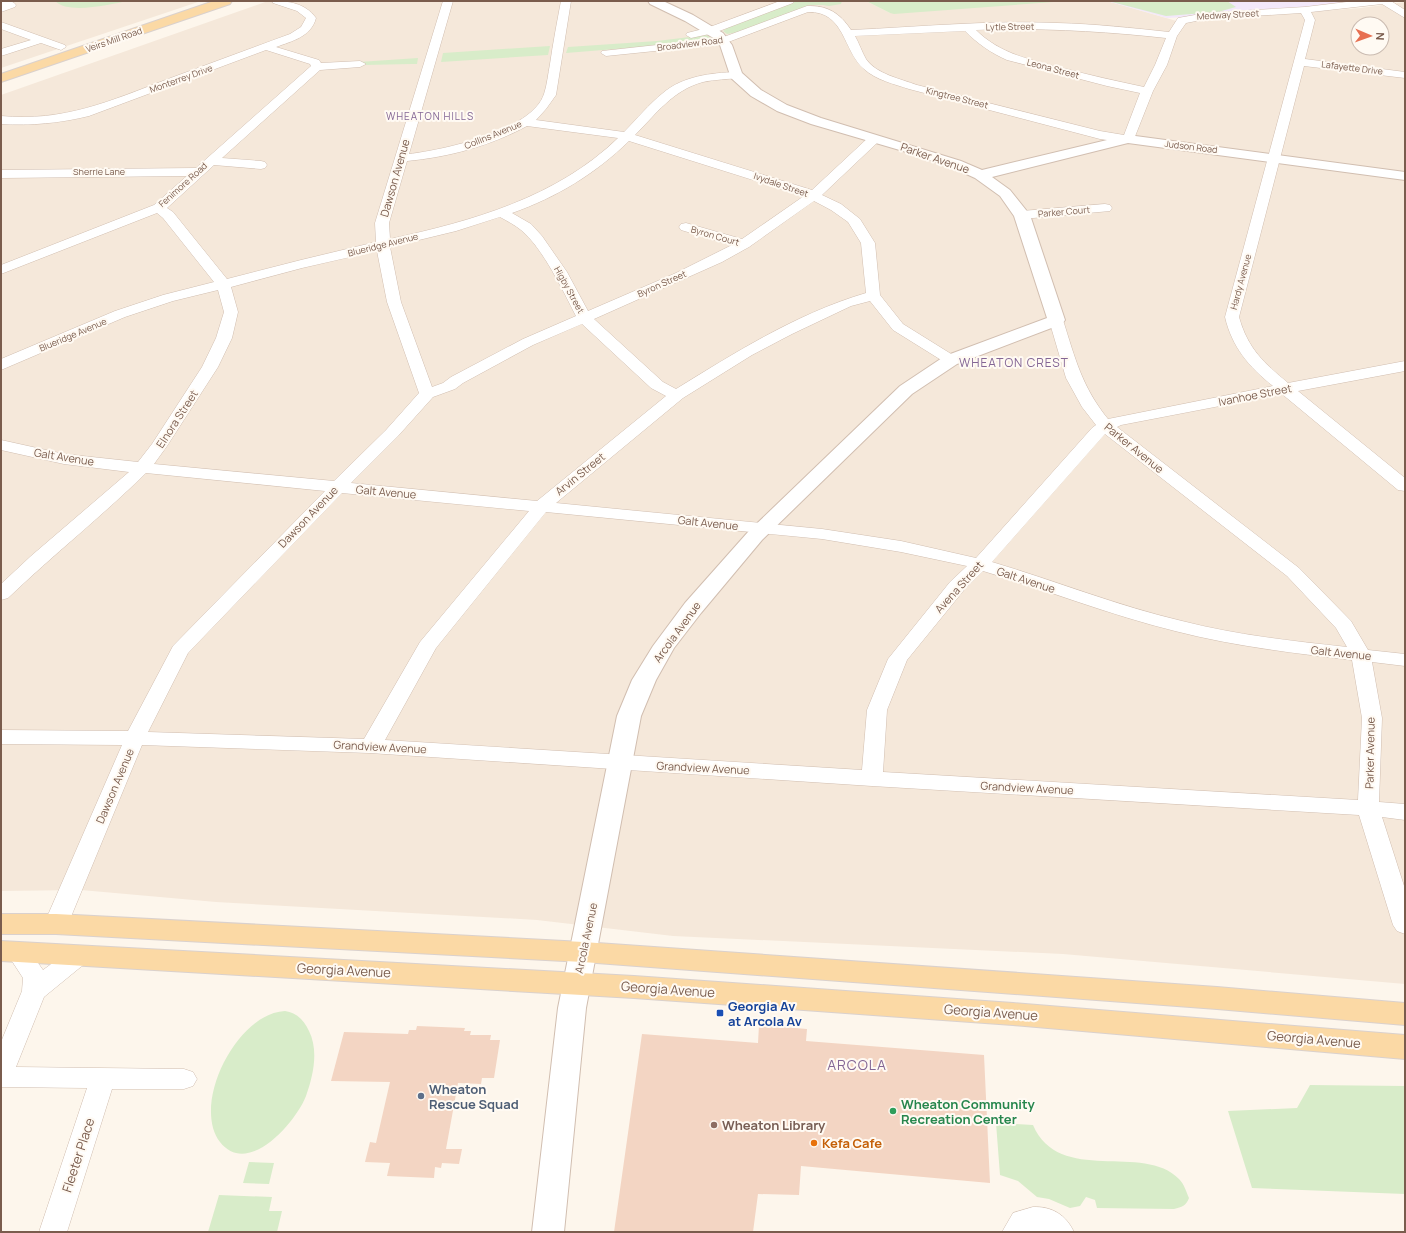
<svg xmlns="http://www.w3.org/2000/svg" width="1406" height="1233" font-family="Manrope,sans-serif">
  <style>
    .residential { fill: #f5e8da; fill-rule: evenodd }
    .education { fill: #f3e8fa }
    .green { fill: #d8ecc9 }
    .building { fill: #f3d5c3 }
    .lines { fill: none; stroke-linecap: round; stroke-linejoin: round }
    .minor-casing { stroke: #d1beb0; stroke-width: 1 }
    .tertiary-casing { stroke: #d1beb0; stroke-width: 2 }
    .primary-casing { stroke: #dad1cd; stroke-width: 2 }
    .minor { fill: #fff; fill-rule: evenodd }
    .tertiary { fill: #fff; fill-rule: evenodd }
    .primary { fill: #fbd9a5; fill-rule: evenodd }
    .transit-dot { fill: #1a4fb4; stroke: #fffaf3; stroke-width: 1.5 }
    .service-dot { fill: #5c6f8a; stroke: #fffaf3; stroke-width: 1.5 }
    .leisure-dot { fill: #2e9e5b; stroke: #fffaf3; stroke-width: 1.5 }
    .education-dot { fill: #8d6e63; stroke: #fffaf3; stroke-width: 1.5 }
    .food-dot { fill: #e8710a; stroke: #fffaf3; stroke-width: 1.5 }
    .labels { text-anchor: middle; stroke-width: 4; stroke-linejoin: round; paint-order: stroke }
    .far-street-label { font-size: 9px; fill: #7a5c4d; stroke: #fffaf3 }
    .far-neighbourhood-label { font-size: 10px; letter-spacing: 1px; fill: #846695; stroke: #fffaf3 }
    .street-label { font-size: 11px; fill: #7a5c4d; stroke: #fffaf3 }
    .neighbourhood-label { font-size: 12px; letter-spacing: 1px; fill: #846695; stroke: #fffaf3 }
    .near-street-label { font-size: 13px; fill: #7a5c4d; stroke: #fffaf3 }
    .near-transit-label { font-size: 13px; font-weight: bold; fill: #164399; stroke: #fffaf3; text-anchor: start }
    .near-service-label { font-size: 13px; font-weight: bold; fill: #4e5e75; stroke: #fffaf3; text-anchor: start }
    .near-leisure-label { font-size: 13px; font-weight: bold; fill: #27864d; stroke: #fffaf3; text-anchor: start }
    .near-education-label { font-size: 13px; font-weight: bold; fill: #785e54; stroke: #fffaf3; text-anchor: start }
    .near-food-label { font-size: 13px; font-weight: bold; fill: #c56008; stroke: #fffaf3; text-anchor: start }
    .near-neighbourhood-label { font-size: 14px; letter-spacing: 1px; fill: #846695; stroke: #fffaf3 }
  </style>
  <rect width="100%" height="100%" fill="#fdf6ec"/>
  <g class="residential">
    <path d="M1,1h200l-200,67z"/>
    <path d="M268,1h598l24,12 145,-12h72l73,21 181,-14 44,-6v982l-342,-30 -390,-18 -136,-16 -321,-18 -135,-12 -80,1v-796zM1358,24h24v24h-24z"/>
  </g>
  <path class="education" d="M1107,1h267l-83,10 -124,7z"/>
  <g class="green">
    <path d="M55,1h73c-18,3 -59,14 -73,0z"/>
    <path d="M797,1h45l-1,3 -12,2 -6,-1h-14l-70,27 -12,2 -4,-3 4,-3z"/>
    <path d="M866,1h201l-173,13 -4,-1z"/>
    <path d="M1108,1h119l9,6 -18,5 -52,4z"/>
    <path d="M706,35l6,3 -10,4 -136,11 2,-6 89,-6z"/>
    <path d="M550,46l-2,9 -107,7 2,-9z"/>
    <path d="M418,58l-1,6h-5l-48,1 -5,-3z"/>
    <path d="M285,1011c12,2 19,9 24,20 10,20 4,45 -3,65 -10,26 -58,82 -86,46 -29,-38 17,-129 65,-131z"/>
    <path d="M1310,1085l95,1v108l-153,-6 -24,-77 69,-3z"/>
    <path d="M996,1123l37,2c26,61 111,17 146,54 5,5 7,12 10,19 -3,8 -7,9 -15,11l-77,-1 -2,-8 -9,-3 -6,9 -10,2 -21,-9 -12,-2 -19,-16 -18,-6z"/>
    <path d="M249,1162l25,1 -5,21 -26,-1z"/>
    <path d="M219,1195l53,2 -3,14h13l-5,21h-69z"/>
  </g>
  <g class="building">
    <path d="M759,1025l48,4 -1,12 178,14 6,128 -189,-17 -2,29 -41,-1 -5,38h-139l28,-198 116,9z"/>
    <path d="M417,1026l48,2 -1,3h7l-1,4h21l-1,5h10l-6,38h-12l-1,6 -23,-1 -12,66h16l-3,15 -17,-1 -1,5 -6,-1 -1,11 -47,-2 3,-13 -25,-1 5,-20 6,1 14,-61 -59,-1 13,-49 64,2 1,-4h7z"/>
  </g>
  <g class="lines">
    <defs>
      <g id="minor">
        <path d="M1,1c5,0 12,-1 15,4l-1,2 -14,5z"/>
        <path d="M272,1c17,0 33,2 44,17 -5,19 -24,23 -40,29l43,13 2,3 39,-2 6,3 -6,3 -40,3 -98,88 39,3 4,1 2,3 -2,3 -4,1 -47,-4 -47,43 6,4 54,67 74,-19 75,-18 -1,-19 68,-222h10l-44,153c34,-4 123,-23 135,-60 3,-9 4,-20 6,-30 3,-21 7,-42 11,-63h10l-15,94 -10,14 -10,11 88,12c13,-13 25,-28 39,-39 20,-17 48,-20 73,-21l4,1 2,2 -2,2c-12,3 -25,2 -37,5 -30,8 -47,32 -68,53l177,55 58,-54h8l2,3 -2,3 -56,53 19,9 19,15 15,24 5,52 23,29 53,33 3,3 -3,3 -5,2 -5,-2 -53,-33 -23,-29 -19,5 -59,28 -40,21 -69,43 -127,105 266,26 79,12 75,17 116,-130 4,-3 -14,-18 -16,-29 -17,-58 2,-3 5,-1 5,1 2,3c12,38 19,67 45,99l165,-33c-24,-19 -41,-39 -48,-69l80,-297 -4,-7 -95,6 -20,4 -9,13 -10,29 -14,26 -19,48 -2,3 -4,1 -28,-4 -191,-50c-15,-5 -33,-9 -45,-20 -21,-18 -19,-58 -56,-57l-85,32 -117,12 -5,-3 1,-2 119,-13 86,-32c20,-1 33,7 44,24 68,-3 138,-10 206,-7 38,1 75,5 112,9l9,-14 28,-5 99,-6 50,-6h36l14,9v8l-23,-14 -71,8 4,8 -10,39 100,13v6l-101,-12 -65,251c9,32 25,46 49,66l117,-22v10l-107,20 107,87v13l-7,-1 -116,-96 -161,31 -4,2 182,141 52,53 17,29 37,4v12l-33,-4 10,56 -3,84 26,2v16l-23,-3 23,72v45l-8,-3 -4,-6 -34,-110 -487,-29 -502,-33 -228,-8 -74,179 -4,6 -8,3 -8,-3 -4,-6 78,-179 -121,-1v-14l127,1 45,-85 152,-155 -179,-18c-45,44 -93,82 -138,125l-7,2v-16l30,-28 98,-84 -65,-8 -63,-14v-10l63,14 74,8 14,-18 50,-77 14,-29 8,-26 -6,-22 -45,11 -48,16 -124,53v-11l114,-48 48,-16 51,-13 -51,-64 -6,-5 -156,61v-9l153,-60 33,-29 -186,2v-8l195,-2 115,-102 -1,-2 -44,-14 -177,66c-29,7 -58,10 -88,8v-8c63,6 109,-15 167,-37 41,-15 81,-30 122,-45l11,-7 5,-9 -9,-7 -24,-8zM1005,29c54,0 107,3 161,9l-11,27 -11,22c-28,-6 -55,-12 -82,-19 -31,-8 -62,-14 -86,-38zM965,31c13,13 26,22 42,29l100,26 33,7 -16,42 -24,-4 -183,-46c-16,-6 -41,-11 -51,-26 -4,-7 -7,-16 -11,-23zM527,126l91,12c-62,60 -146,83 -228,101l-1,-16 18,-62c42,-4 83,-15 120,-35zM629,141l175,55 -62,43 -56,-16 -5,1 -2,3 2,3 51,15 -56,28 -88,38 -21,-39 -25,-36 -11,-12 -19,-11c45,-16 83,-39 117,-72zM814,201l17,9 17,12 13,21 5,50c-68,20 -130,59 -190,96l-13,-7 -69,-63 128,-57 27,-15zM500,217c7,4 15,8 21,13 22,18 42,61 55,86l-53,23 -72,38 -8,6 -11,4 -31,-85 -11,-55 66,-16zM377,251l10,51 32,91 -33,37 -52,51 -180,-17 13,-18 51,-79 14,-29 6,-26 -7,-25 71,-19zM582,324l69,64 15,8 -129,105 -186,-18 47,-47 35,-39 22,-8 8,-6 70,-38zM1105,434l182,142 49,52 11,19c-55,-6 -111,-12 -165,-26 -64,-15 -126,-40 -190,-59zM342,493l187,18 -109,131 -56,97 -216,-7 40,-79zM546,512l276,27 79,13 66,14 -17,16 -62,77 -21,51 -5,60 -477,-30 51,-92zM983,571c64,19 127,44 192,60 58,15 118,22 177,29l10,58 -4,82 -475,-28 4,-62 20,-50 57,-70z"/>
        <path d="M780,1h14l-1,2 -79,30 -23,5 -5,-3 1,-2 20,-5z"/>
        <path d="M1,22l64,23 1,2 -5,3 -20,-7 -40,13v-7l30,-9 -30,-11z"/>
        <path d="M1105,204l5,1 2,3 -2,3 -88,8 -5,-1 -2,-3 2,-3 5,-1z"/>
        <path d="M18,943l8,3 17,24 29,-21 8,-3 8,3 4,6 -4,6 -44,36 -28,70 168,2 9,3 4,7 -4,7 -9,3h-72l-45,143h-28l48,-144 -86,-1v-45l21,-51 1,-13 -17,-26 4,-6z"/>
        <path d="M1033,1207c19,-1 33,8 41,25h-72l11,-19z"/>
      </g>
      <path id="tertiary" d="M648,1h15l30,14 30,18 9,12 10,28 19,17 26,15 34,13 140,43 21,9 146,-35 277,37v8l-277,-37 -136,34 18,13 20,25 35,105 -3,4 -105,40 -45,30 -150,146 -61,73 -27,35 -18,32 -15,36 -55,292 -22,224h-32l26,-224 59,-292 15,-36 21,-34 32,-43 63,-71 152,-146 45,-30 102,-38 -33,-102 -14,-20 -25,-18 -24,-11 -48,-16 -92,-27 -34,-13 -26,-15 -20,-18 -11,-33 -5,-6 -30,-18 -35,-17z"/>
      <g id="primary">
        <path d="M214,1h18l-2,3 -229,78v-8z"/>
        <path d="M1,914h55l527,28 634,45 188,16v22l-188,-16 -634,-47 -527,-28h-55z"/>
        <path d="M1,941l633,35 379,27 392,32v24l-392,-34 -379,-27 -633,-37z"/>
      </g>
    </defs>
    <use href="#minor" class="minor-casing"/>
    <use href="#tertiary" class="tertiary-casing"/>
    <use href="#primary" class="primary-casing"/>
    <use href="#minor" class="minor"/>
    <use href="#tertiary" class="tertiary"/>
    <use href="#primary" class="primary"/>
  </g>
  <rect class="transit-dot" x="716" y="1009" width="8" height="8" rx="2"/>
  <circle class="service-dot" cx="421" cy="1096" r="4"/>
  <circle class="leisure-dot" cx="893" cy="1111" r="4"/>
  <circle class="education-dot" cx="714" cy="1125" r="4"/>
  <circle class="food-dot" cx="814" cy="1143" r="4"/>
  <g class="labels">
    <g class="far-street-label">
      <text transform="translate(1228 15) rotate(-3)" y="3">Medway Street</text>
      <text transform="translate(1010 27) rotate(-1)" y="3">Lytle Street</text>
      <text transform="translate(114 40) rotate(-19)" y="3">Veirs Mill Road</text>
      <text transform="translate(690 44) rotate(-7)" y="3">Broadview Road</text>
      <text transform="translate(1352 68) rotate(7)" y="3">Lafayette Drive</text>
      <text transform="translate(1053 69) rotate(15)" y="3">Leona Street</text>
      <text transform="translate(181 79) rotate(-20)" y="3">Monterrey Drive</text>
      <text transform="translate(957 98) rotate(14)" y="3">Kingtree Street</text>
      <text transform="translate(493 135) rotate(-22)" y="3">Collins Avenue</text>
      <text transform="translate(1191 147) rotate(7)" y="3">Judson Road</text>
      <text x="99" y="175">Sherrie Lane</text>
      <text transform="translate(183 185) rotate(-42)" y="3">Fenimore Road</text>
      <text transform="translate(781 185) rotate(19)" y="3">Ivydale Street</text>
      <text transform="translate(1064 212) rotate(-5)" y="3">Parker Court</text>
      <text transform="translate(715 236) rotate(16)" y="3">Byron Court</text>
      <text transform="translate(383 245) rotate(-14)" y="3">Blueridge Avenue</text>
      <text transform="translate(1241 282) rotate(-75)" y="3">Hardy Avenue</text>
      <text transform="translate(662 284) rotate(-24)" y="3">Byron Street</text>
      <text transform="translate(569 290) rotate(61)" y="3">Higby Street</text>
      <text transform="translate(73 335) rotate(-23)" y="3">Blueridge Avenue</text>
    </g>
    <g class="far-neighbourhood-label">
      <text x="430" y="120">WHEATON HILLS</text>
    </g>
    <g class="street-label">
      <text transform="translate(935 158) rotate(19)" y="4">Parker Avenue</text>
      <text transform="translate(395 178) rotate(-74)" y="4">Dawson Avenue</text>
      <text transform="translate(1255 395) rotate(-11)" y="4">Ivanhoe Street</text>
      <text transform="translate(177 419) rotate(-57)" y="4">Elnora Street</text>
      <text transform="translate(1134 448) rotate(39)" y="4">Parker Avenue</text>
      <text transform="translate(64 457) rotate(9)" y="4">Galt Avenue</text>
      <text transform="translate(580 474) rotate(-39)" y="4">Arvin Street</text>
      <text transform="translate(386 492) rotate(5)" y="4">Galt Avenue</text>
      <text transform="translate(308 517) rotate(-46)" y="4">Dawson Avenue</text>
      <text transform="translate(708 523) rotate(6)" y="4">Galt Avenue</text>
      <text transform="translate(1026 580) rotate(18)" y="4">Galt Avenue</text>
      <text transform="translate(959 587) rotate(-48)" y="4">Avena Street</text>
      <text transform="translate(677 632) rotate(-54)" y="4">Arcola Avenue</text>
      <text transform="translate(1341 653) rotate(6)" y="4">Galt Avenue</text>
      <text transform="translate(380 747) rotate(3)" y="4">Grandview Avenue</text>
      <text transform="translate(1370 753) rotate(-89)" y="4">Parker Avenue</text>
      <text transform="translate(703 768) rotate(3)" y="4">Grandview Avenue</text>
      <text transform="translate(115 786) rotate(-67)" y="4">Dawson Avenue</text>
      <text transform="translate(1027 788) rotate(3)" y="4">Grandview Avenue</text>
      <text transform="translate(586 938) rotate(-78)" y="4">Arcola Avenue</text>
    </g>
    <g class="neighbourhood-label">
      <text x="1014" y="367">WHEATON CREST</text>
    </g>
    <g class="near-street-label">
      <text transform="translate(344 970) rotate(3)" y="5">Georgia Avenue</text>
      <text transform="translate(668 989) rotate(4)" y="5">Georgia Avenue</text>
      <text transform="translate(991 1012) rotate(4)" y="5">Georgia Avenue</text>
      <text transform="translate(1314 1039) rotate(5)" y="5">Georgia Avenue</text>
      <text transform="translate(78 1155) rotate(-72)" y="5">Fleeter Place</text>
    </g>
    <g class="near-transit-label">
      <text x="728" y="1011">Georgia Av<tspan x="728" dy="15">at Arcola Av</tspan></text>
    </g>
    <g class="near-service-label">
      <text x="429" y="1094">Wheaton<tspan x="429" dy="15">Rescue Squad</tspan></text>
    </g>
    <g class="near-leisure-label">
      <text x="901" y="1109">Wheaton Community<tspan x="901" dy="15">Recreation Center</tspan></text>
    </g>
    <g class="near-education-label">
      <text x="722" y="1130">Wheaton Library</text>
    </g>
    <g class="near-food-label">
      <text x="822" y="1148">Kefa Cafe</text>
    </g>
    <g class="near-neighbourhood-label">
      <text x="857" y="1070">ARCOLA</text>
    </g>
  </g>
  <rect width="1406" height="1233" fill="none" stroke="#7a5c4d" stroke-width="4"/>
  <g transform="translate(1370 36) rotate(92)"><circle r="19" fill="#fffaf3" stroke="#cabbb1"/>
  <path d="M0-3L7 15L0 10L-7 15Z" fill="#e76f51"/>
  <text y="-6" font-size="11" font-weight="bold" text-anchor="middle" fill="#7a5c4d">N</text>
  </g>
</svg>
